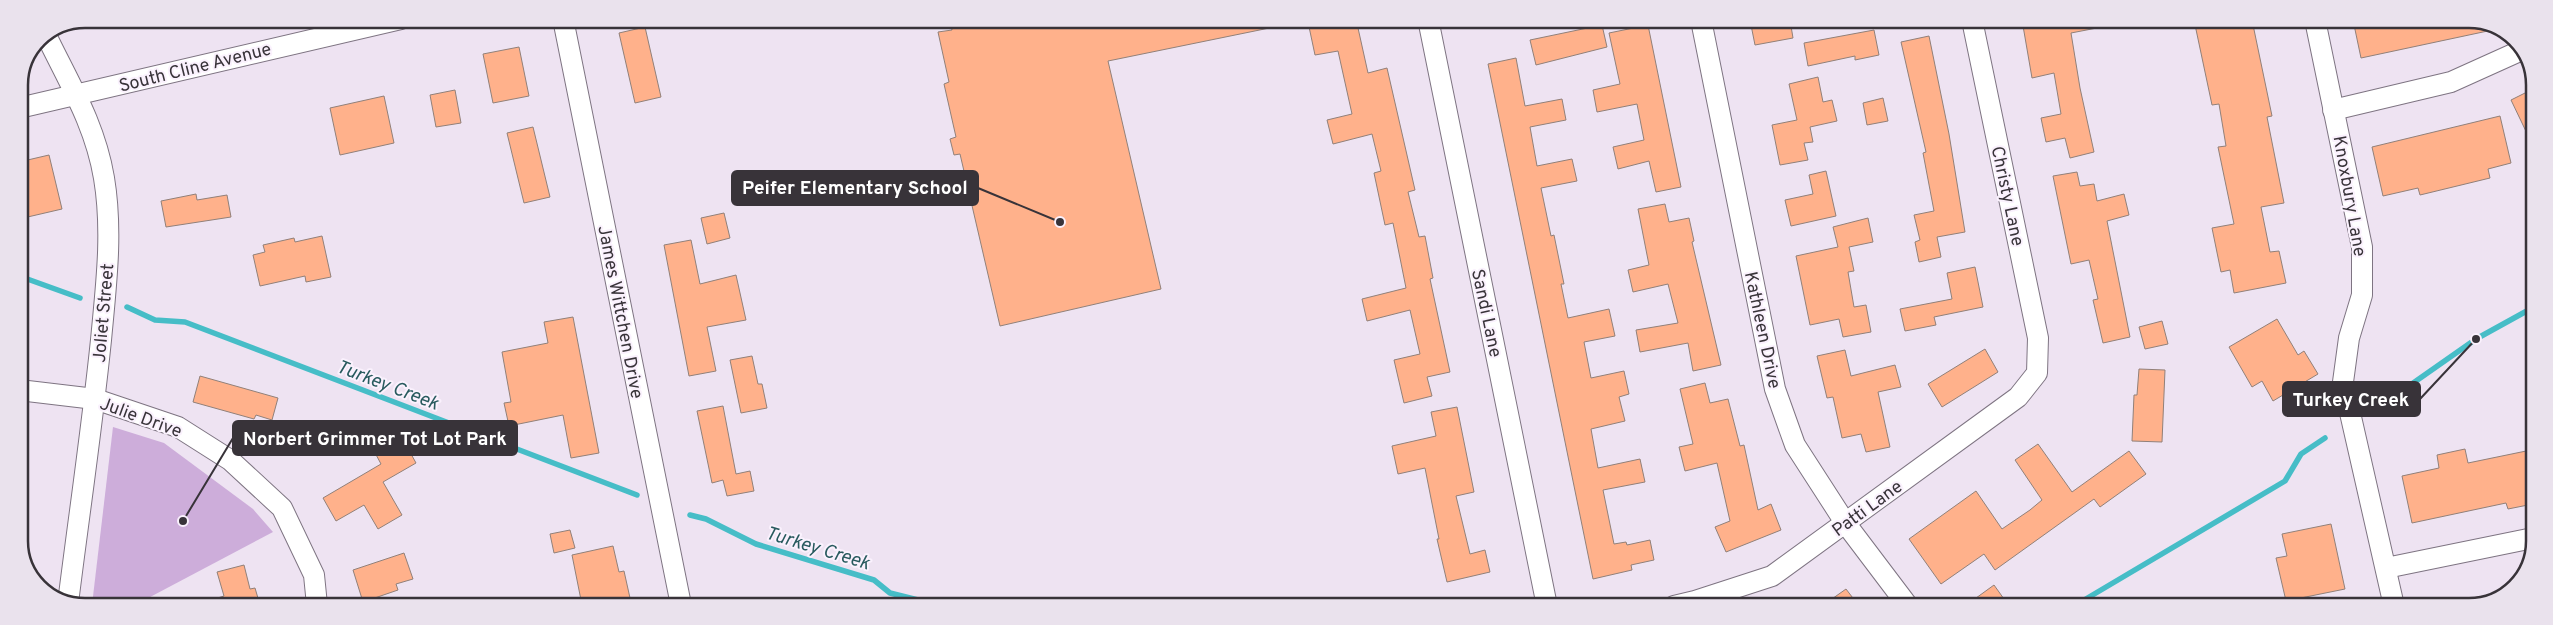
<svg xmlns="http://www.w3.org/2000/svg" width="2553" height="625" font-family="Overpass,sans-serif">
  <style>
    .green { fill: #cdadda }
    .lines { fill: none; stroke-linecap: round; stroke-linejoin: round }
    .stream { stroke: #46bdc7; stroke-width: 5.5 }
    .building { fill: #ffb18b; stroke: #918079 }
    .minor-casing { stroke: #7e7482; stroke-width: 22 }
    .minor { stroke: #fff; stroke-width: 20 }
    .labels { text-anchor: middle; stroke-width: 4; stroke-linejoin: round; paint-order: stroke }
    .street-label { font-size: 18px; fill: #383339; stroke: #faf1fd }
    .water-label { font-size: 19px; font-style: italic; fill: #285a5e; stroke: #faf1fd }
    .rim { fill: none; stroke: #383339; stroke-width: 2.5 }
    .leader { fill: none; stroke: #383339; stroke-width: 2 }
    .callout-dot { fill: #383339; stroke: #faf1fd; stroke-width: 2 }
    .callout { fill: #383339; stroke: #383339; stroke-width: 2 }
    .callout-label { font-size: 19px; text-anchor: middle; font-weight: bold; fill: #fff }
  </style>
  <rect width="100%" height="100%" fill="#eee3f2"/>
  <path class="green" d="M113,427l51,16 89,66 20,23 -138,73h-43z"/>
  <g class="lines">
    <g class="stream">
      <path d="M19,276l61,22"/>
      <path d="M127,307l28,13 30,2 452,173"/>
      <path d="M2386,402l90,-63 58,-32"/>
      <path d="M690,515l16,4 50,25 118,36 16,13 48,12"/>
      <path d="M2074,606l211,-125 16,-27 24,-16"/>
    </g>
  </g>
  <g class="building">
    <path d="M950,19h333l1,6 -176,36 53,228 -161,37 -40,-172 -6,1 -4,-16 6,-2 -12,-53 5,-2 -11,-50 14,-2z"/>
    <path d="M1321,19h35l12,54 19,-5 28,122 -7,2 11,45 6,-1 8,42 -3,1 20,93 -23,5 5,19 -28,7 -10,-43 26,-6 -10,-44 -43,11 -5,-22 44,-11 -13,-65 -8,2 -11,-52 7,-2 -9,-37 -39,10 -6,-24 25,-6 -14,-63 -23,4 -7,-33z"/>
    <path d="M1750,20h40l3,18 -38,7z"/>
    <path d="M2022,20h79l1,7 -31,6 9,55 14,64 -24,6 -5,-20 -19,4 -5,-24 20,-4 -7,-41 -22,5z"/>
    <path d="M2194,20h58l20,96 -5,1 17,86 -23,4 9,45 9,-1 7,32 -52,10 -4,-23 -9,2 -9,-44 22,-4 -16,-77 8,-1 -7,-42 -7,1z"/>
    <path d="M2353,20h129l15,9 -136,29z"/>
    <path d="M1602,25l5,22 -71,18 -6,-25z"/>
    <path d="M1648,25l33,162 -25,5 -7,-31 -31,8 -5,-22 31,-7 -7,-36 -40,8 -4,-22 27,-6 -11,-51z"/>
    <path d="M645,27l16,70 -26,6 -16,-70z"/>
    <path d="M1874,30l5,25 -24,5v-4l-47,10 -4,-23z"/>
    <path d="M1929,36l20,98 16,98 -28,5 4,20 -22,5 -4,-20 5,-2 -6,-25 20,-4 -11,-58 3,-1 -25,-110z"/>
    <path d="M519,47l10,49 -36,7 -10,-49z"/>
    <path d="M1516,58l9,48 37,-7 4,21 -36,7 7,39 35,-7 5,22 -36,7 10,48 3,-1 10,49h-3l7,34 41,-9 6,27 -31,6 7,36 33,-7 5,23 -10,3 6,24 -34,8 7,39 42,-9 5,23 -42,8 11,54 12,-2 1,3 23,-5 4,20 -23,5 1,5 -39,9 -105,-515z"/>
    <path d="M1818,77l5,25 9,-2 5,21 -27,6 3,15 -9,1 4,17 -28,5 -8,-40 25,-5 -8,-36z"/>
    <path d="M455,90l6,33 -25,4 -6,-32z"/>
    <path d="M2529,91l5,12v45l-23,-48z"/>
    <path d="M384,96l10,47 -54,12 -10,-47z"/>
    <path d="M1883,98l5,23 -21,4 -4,-22z"/>
    <path d="M2500,116l11,47 -23,6 2,9 -70,17 -2,-7 -35,8 -11,-49z"/>
    <path d="M533,127l17,70 -26,6 -17,-70z"/>
    <path d="M49,155l13,54 -43,10v-57z"/>
    <path d="M1826,171l10,45 -45,10 -6,-26 28,-6 -4,-19z"/>
    <path d="M2077,172l3,14 14,-2 3,17 27,-7 5,21 -22,6 23,116 -27,6 -10,-43 5,-1 -9,-39 -18,4 -18,-88z"/>
    <path d="M196,194l1,6 30,-5 4,22 -65,10 -5,-26z"/>
    <path d="M1665,204l4,18 20,-4 5,23 -2,1 29,123 -28,6 -5,-28 -48,9 -4,-22 42,-7 -10,-39 -35,8 -5,-22 21,-5 -11,-56z"/>
    <path d="M724,213l6,25 -23,6 -6,-26z"/>
    <path d="M1868,218l5,24 -24,5 5,24 -6,1 6,35 12,-2 5,27 -28,5 -4,-18 -29,6 -14,-69 42,-9 -5,-20z"/>
    <path d="M322,236l9,41 -25,5 -1,-6 -45,10 -7,-31 12,-3 -2,-7 31,-7 1,4z"/>
    <path d="M691,240l9,44 36,-9 10,45 -39,7 9,44 -27,5 -25,-131z"/>
    <path d="M1975,267l8,40 -49,10 2,8 -31,6 -5,-22 52,-10 -5,-26z"/>
    <path d="M573,317l26,136 -28,5 -8,-43 -54,11 -5,-23 7,-1 -9,-50 46,-9 -4,-21z"/>
    <path d="M2277,319l21,36 6,-4 14,23 -45,27 -11,-20 -10,6 -23,-40z"/>
    <path d="M2162,321l6,23 -23,5 -6,-22z"/>
    <path d="M1985,349l13,23 -56,35 -14,-23z"/>
    <path d="M1845,350l6,26 44,-11 6,22 -23,5 12,55 -24,5 -5,-18 -19,4 -9,-41 -6,1 -10,-42z"/>
    <path d="M752,356l6,28h4l5,24 -26,5 -11,-53z"/>
    <path d="M2139,369l26,1 -3,72 -30,-1 2,-46h3z"/>
    <path d="M200,376l78,22 -6,22 -16,-5 -2,4 -61,-17z"/>
    <path d="M1705,383l5,20 18,-4 12,47 4,-1 14,65 13,-6 10,26 -55,22 -11,-25 15,-6 -13,-58 -32,8 -6,-24 14,-3 -13,-55z"/>
    <path d="M723,406l13,68 14,-3 4,20 -27,5 -4,-16 -11,3 -15,-72z"/>
    <path d="M1457,407l17,85 -18,4 14,58 15,-4 5,22 -43,10 -10,-43h2l-14,-71 -27,6 -6,-28 44,-10 -5,-24z"/>
    <path d="M400,434l16,29 -33,19 19,33 -24,14 -14,-24 -28,16 -13,-23 58,-34 -8,-15z"/>
    <path d="M2038,444l34,48 57,-41 17,23 -46,33 -6,-8 -99,71 -11,-16 -43,30 -32,-45 67,-48 26,38 28,-19 12,-10 -27,-40z"/>
    <path d="M2465,449l3,14 63,-13 2,54 -25,5 -2,-6 -94,20 -10,-47 37,-8 -2,-13z"/>
    <path d="M2331,524l14,65 -59,12 -10,-43 11,-2 -5,-22z"/>
    <path d="M570,530l5,18 -21,5 -4,-19z"/>
    <path d="M613,546l6,26 5,-1 6,27 -31,7h-17l-10,-50z"/>
    <path d="M404,553l9,26 -17,5 2,6 -35,12 -10,-32z"/>
    <path d="M244,565l6,24 5,-1 5,17h-49v-5l13,-4 -7,-24z"/>
    <path d="M1994,585l15,21h-44z"/>
    <path d="M1846,589l13,17h-37z"/>
  </g>
  <g class="lines">
    <defs>
      <g id="minor">
        <path d="M563,19l118,586"/>
        <path d="M1428,19l119,587"/>
        <path d="M1701,20l74,369 20,56 51,79 62,82"/>
        <path d="M2315,20l47,227v48l-13,43 -6,44 51,224"/>
        <path d="M46,35c23,48 49,89 58,143 9,54 2,108 -3,162 -9,88 -22,175 -33,263"/>
        <path d="M19,108l382,-89"/>
        <path d="M2333,110l118,-28 71,-32"/>
        <path d="M19,390l76,9 83,28 52,33 52,48 32,67 3,30"/>
        <path d="M2386,568l147,-30"/>
        <path d="M1674,606l21,-5 77,-25 246,-179 19,-24 1,-35 -66,-318"/>
      </g>
    </defs>
    <use href="#minor" class="minor-casing"/>
    <use href="#minor" class="minor"/>
  </g>
  <g class="labels">
    <g class="street-label">
      <text transform="translate(195 67) rotate(-14)" y="6">South Cline Avenue</text>
      <text transform="translate(2008 196) rotate(78)" y="6">Christy Lane</text>
      <text transform="translate(2350 196) rotate(80)" y="6">Knoxbury Lane</text>
      <text transform="translate(621 312) rotate(79)" y="6">James Wittchen Drive</text>
      <text transform="translate(103 313) rotate(-85)" y="6">Joliet Street</text>
      <text transform="translate(1487 313) rotate(78)" y="6">Sandi Lane</text>
      <text transform="translate(1763 330) rotate(78)" y="6">Kathleen Drive</text>
      <text transform="translate(141 417) rotate(20)" y="6">Julie Drive</text>
      <text transform="translate(1867 508) rotate(-36)" y="6">Patti Lane</text>
    </g>
    <g class="water-label">
      <text transform="translate(388 384) rotate(21)" y="7">Turkey Creek</text>
      <text transform="translate(818 547) rotate(17)" y="7">Turkey Creek</text>
    </g>
  </g>
  <path d="M0 0H2553V625H0ZM85 28H2469A57 57 0 0 1 2526 85V541A57 57 0 0 1 2469 598H85A57 57 0 0 1 28 541V85A57 57 0 0 1 85 28Z" fill="#eae2ed" fill-rule="evenodd"/>
  <path class="rim" d="M85 28H2469A57 57 0 0 1 2526 85V541A57 57 0 0 1 2469 598H85A57 57 0 0 1 28 541V85A57 57 0 0 1 85 28Z"/>
  <path class="leader" d="M1060 222L978 188M2476 339L2420 399M183 521L233 438"/>
  <g class="callout-dot">
    <circle cx="1060" cy="222" r="5"/>
    <circle cx="2476" cy="339" r="5"/>
    <circle cx="183" cy="521" r="5"/>
  </g>
  <g class="callout">
    <rect x="732" y="171" width="246" height="34" rx="5"/>
    <rect x="2283" y="382" width="137" height="34" rx="5"/>
    <rect x="233" y="421" width="284" height="34" rx="5"/>
  </g>
  <g class="callout-label">
    <text x="855" y="194">Peifer Elementary School</text>
    <text x="2351" y="406">Turkey Creek</text>
    <text x="375" y="445">Norbert Grimmer Tot Lot Park</text>
  </g>
</svg>
